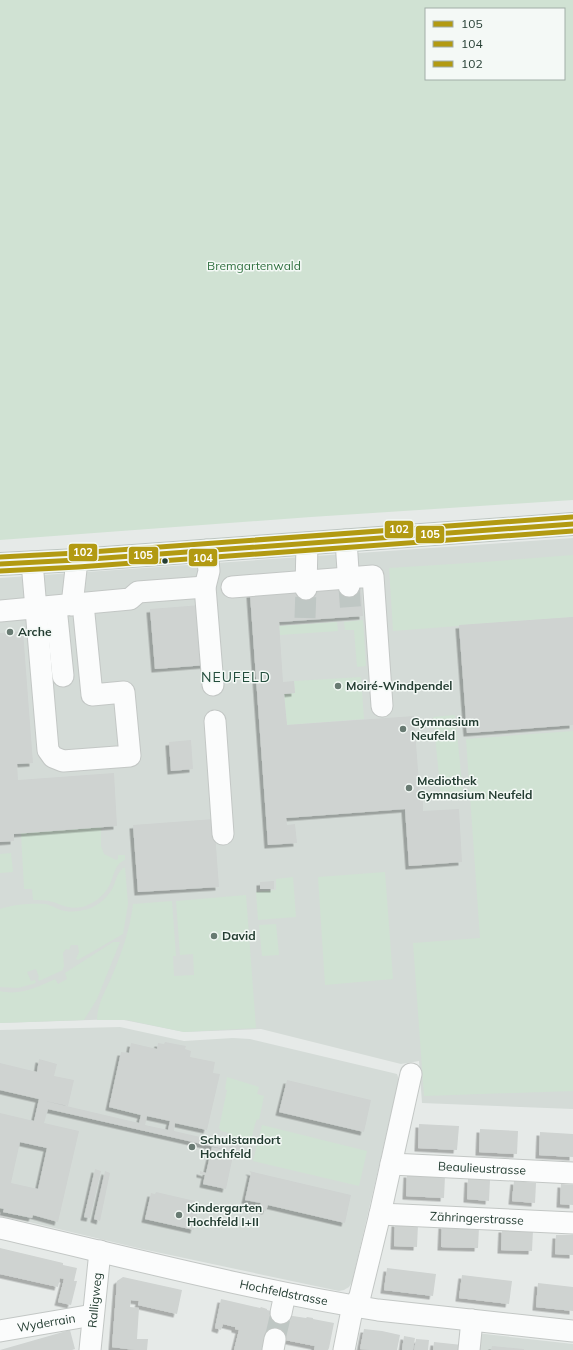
<svg xmlns="http://www.w3.org/2000/svg" width="573" height="1350" font-family="Mulish,sans-serif">
  <style>
    .built { fill: #d4dbd7 }
    .green { fill: #d0e2d3; fill-rule: evenodd }
    .building { fill: #cfd3d1; fill-rule: evenodd; filter: url(#shadow) }
    .lines { fill: none; stroke-linecap: round; stroke-linejoin: round }
    .minor-tunnel { stroke: #bfc7c4; stroke-width: 21; stroke-dasharray: 21 10; stroke-linecap: butt }
    .minor-casing { stroke: #c3c7c5; stroke-width: 23 }
    .major-casing { stroke: #bec6c2; stroke-width: 24 }
    .minor { stroke: #fbfcfc; stroke-width: 21 }
    .major { stroke: #cfd6d3; stroke-width: 22 }
    .bus-1-casing { stroke: #f4f9f6; stroke-width: 8 }
    .bus-2-casing { stroke: #f4f9f6; stroke-width: 8 }
    .bus-3-casing { stroke: #f4f9f6; stroke-width: 8 }
    .bus-1 { stroke: #b29a12; stroke-width: 5 }
    .bus-2 { stroke: #b29a12; stroke-width: 5 }
    .bus-3 { stroke: #b29a12; stroke-width: 5 }
    .bus-dot { fill: #243d32; stroke: #f4f9f6; stroke-width: 1.5 }
    .poi-dot { fill: #687a72; stroke: #f4f9f6; stroke-width: 1.5 }
    .labels { text-anchor: middle; stroke-width: 3; stroke-linejoin: round; paint-order: stroke }
    .park-label { font-size: 12px; fill: #317140; stroke: #f4f9f6 }
    .poi-label { font-size: 12px; font-weight: bold; fill: #243d32; stroke: #f4f9f6; text-anchor: start }
    .street-label { font-size: 12px; fill: #243d32; stroke: #f4f9f6 }
    .quarter-label { font-size: 14px; letter-spacing: 1px; fill: #224d3c; stroke: #f4f9f6 }
    .line-badge { stroke: #f4f9f6; stroke-width: 1.5 }
    .badge-label { font-size: 11px; text-anchor: middle; font-weight: bold; fill: #fff }
  </style>
  <defs>
    <filter id="shadow"><feDropShadow dx="-3.5" dy="3.5" stdDeviation="0" flood-color="#0004"/></filter>
  </defs>
  <rect width="100%" height="100%" fill="#e6eae8"/>
  <g class="built">
    <path d="M573,538v571l-151,-6 -3,-42 -18,3 -140,-35 -77,3 -65,-13 -119,4v-445z"/>
    <path d="M120,1027l64,14 49,-3 17,1 147,35 2,6 -47,202 -3,5 -5,3 -5,1 -197,-42 -142,-34v-185z"/>
    <path d="M476,1333l97,11v6h-100z"/>
  </g>
  <g class="green">
    <path d="M0,0h573v500l-262,17 -311,23zM426,9h138v70h-138z"/>
    <path d="M573,555v62l-180,14 -4,-63 95,-6z"/>
    <path d="M363,620l3,46 -9,1 -3,-37h-9l-1,-8z"/>
    <path d="M337,622l1,9 -58,4 -1,-9z"/>
    <path d="M361,677l3,42 -77,6 -3,-31 11,-1 -1,-12z"/>
    <path d="M455,715l8,77 -22,3 -8,-78z"/>
    <path d="M573,731v360l-149,5 -11,-153 67,-5 -14,-199z"/>
    <path d="M101,827v19l3,8 12,6 2,-1v-4h7v5c-11,4 -11,17 -16,26 -5,10 -16,18 -27,21 -15,3 -20,-3 -33,-6 -5,-1 -11,-1 -16,-1l-1,-11h-8l-3,-56z"/>
    <path d="M11,853l2,19 -13,1v-19z"/>
    <path d="M125,867l3,37 -5,30 -45,26 -2,-1 3,-7 -1,-7h-7l-2,5 -3,-1 -3,4 1,14 -1,1v2l-24,11 -1,-3 1,-1 -3,-8 -9,3 4,9 4,-1 1,3 -18,5 -18,-1v-78c13,-5 32,-6 46,-5 4,1 8,3 12,5 10,4 22,3 33,-1 9,-4 18,-12 22,-21 4,-8 4,-16 12,-20z"/>
    <path d="M385,872l8,107 -68,6 -7,-108z"/>
    <path d="M293,877l3,40 -38,3 -2,-28 20,-2v-11z"/>
    <path d="M246,895l10,133 -72,4 -57,-12h-30c0,-16 9,-30 15,-44 10,-24 18,-47 21,-72l39,-3 4,55h-3l1,20 20,-1 -1,-21 -13,1 -4,-54z"/>
    <path d="M276,924l3,31 -17,1 -3,-31z"/>
    <path d="M113,942h7l-23,57 -13,21 -84,3v-32c20,5 38,-4 55,-12l3,5 9,-5 -2,-6z"/>
    <path d="M227,1077l32,10 -2,7 7,2 -5,24 -2,-1 -2,5 -4,17 -23,-5 1,-3 -8,-2 -2,-3 8,-38 -2,-1z"/>
    <path d="M262,1125l105,26 -8,35 -106,-25z"/>
  </g>
  <g class="building">
    <path d="M361,585l2,31 -84,6 4,60 11,-1 1,12 -11,1 3,31 127,-9 6,81h3v14l36,-2 3,53 -53,4 -4,-57 -119,9 1,7 8,-1 2,19 -29,2 -18,-251z"/>
    <path d="M201,605l5,60 -51,4 -5,-60z"/>
    <path d="M573,617v108l-106,8 -8,-108z"/>
    <path d="M23,631l10,132 -16,1 1,16 96,-7 3,53 -103,8v7l-14,1v-209z"/>
    <path d="M191,740l2,29 -22,2 -2,-29z"/>
    <path d="M214,819l5,68 -81,5 -5,-67z"/>
    <path d="M274,881v8h-14v-7z"/>
    <path d="M165,1042l21,4 -1,3 6,2 -1,6 25,5 -2,11 7,1 -13,56 -32,-7 -1,8 70,16 -1,7 -9,-3 -8,38 -23,-5 2,-9 -5,-1v-3l6,2 6,-26 16,3 -180,-41 -4,14 35,8 -21,91 -25,-7 -1,3 -29,-6 1,-3 -4,-1v-95l34,8 5,-22 -39,-9v-27l37,9 2,-13 18,5 -3,12 20,4 -6,26 -23,-5 94,22 2,-8 -32,-8 12,-55 8,1 2,-10 26,6 1,-6 6,1zM147,1116l23,5 -2,9 -23,-5zM20,1142l27,6 -9,41 -27,-6z"/>
    <path d="M287,1080l84,20 -7,32 -85,-20z"/>
    <path d="M419,1124l40,2 -2,24 -39,-2z"/>
    <path d="M480,1129l38,2 -1,23 -38,-2z"/>
    <path d="M540,1132l33,2v23l-34,-2z"/>
    <path d="M95,1169l6,2 -11,47 -6,-1z"/>
    <path d="M105,1171l5,2 -10,48 -6,-2z"/>
    <path d="M249,1171l102,24 -6,28 -77,-18 -2,6 -7,-2 2,-6 -16,-3 6,-27z"/>
    <path d="M407,1174l38,2 -1,22 -38,-2z"/>
    <path d="M468,1179l22,1 -1,21 -22,-2z"/>
    <path d="M514,1181l22,2 -1,20 -23,-2z"/>
    <path d="M561,1184l12,1v20l-13,-1z"/>
    <path d="M156,1192l39,9v2l4,1 -5,26 -49,-11 6,-26 4,1z"/>
    <path d="M395,1223l23,1 -1,23 -23,-1z"/>
    <path d="M442,1225l37,2 -1,21 -37,-1z"/>
    <path d="M502,1229l31,1 -1,21 -31,-1z"/>
    <path d="M556,1235h17v20l-18,-1z"/>
    <path d="M0,1248l63,15v2l14,3 -3,13h3l-6,24 -13,-3 6,-23 -4,-1 -2,9 -58,-13z"/>
    <path d="M387,1268l49,6 -3,22 -49,-6z"/>
    <path d="M462,1275l50,6 -3,23 -50,-6z"/>
    <path d="M123,1277l59,13 -5,24 -39,-9 1,-4 -8,-1 -1,7 9,1 -2,31h11l-1,11h-12l-23,-3 5,-66z"/>
    <path d="M538,1283l35,4v24l-37,-4z"/>
    <path d="M221,1299l39,9 1,-1 6,2v1l19,5 20,3 1,-1 6,1v1l21,4 -5,25 -1,2h-14l1,-4 -50,-10 -3,14h-28l5,-20 -4,-1v-2l-12,-3 -2,6 -6,-2z"/>
    <path d="M364,1329l18,2 18,4 -3,15h-28l-9,-1z"/>
    <path d="M70,1330l5,19 -3,1h-72z"/>
    <path d="M404,1336l11,2 -2,12h-11z"/>
    <path d="M416,1339l13,1 -1,10h-14z"/>
    <path d="M434,1342l28,3 -1,5h-28z"/>
    <path d="M492,1346l32,3v1h-33z"/>
  </g>
  <g class="lines">
    <g class="minor-tunnel">
      <path d="M349,586l2,30"/>
      <path d="M305,618l1,-29"/>
      <path d="M275,1339l6,-26"/>
    </g>
    <defs>
      <g id="minor">
        <path d="M346,540l3,46"/>
        <path d="M207,550l2,21 -4,16 8,98"/>
        <path d="M32,562l16,188 5,7 10,4 67,-5 -6,-64 -32,3 -9,-91"/>
        <path d="M232,587l141,-11 9,130"/>
        <path d="M306,589l1,-46"/>
        <path d="M72,605l5,-45"/>
        <path d="M56,607l7,69"/>
        <path d="M0,611l130,-12 8,-7 67,-5"/>
        <path d="M215,721l8,113"/>
        <path id="s1" d="M391,1164l182,9"/>
        <path id="s2" d="M380,1214l193,9"/>
        <path id="s3" d="M0,1228c126,29 251,62 378,82l195,21"/>
        <path d="M281,1313l4,-19"/>
        <path id="s4" d="M0,1331l93,-16"/>
        <path id="s5" d="M90,1350l10,-99"/>
        <path d="M273,1350l2,-11"/>
        <path d="M344,1350l7,-35 9,-19 20,-82 31,-140"/>
        <path d="M469,1350l3,-30"/>
      </g>
      <path id="major" d="M0,564l77,-4 496,-36"/>
    </defs>
    <use href="#minor" class="minor-casing"/>
    <use href="#major" class="major-casing"/>
    <use href="#minor" class="minor"/>
    <use href="#major" class="major"/>
    <defs>
      <path id="bus-1" d="M0,564l77,-4 496,-36"/>
      <path id="bus-2" d="M0,571l78,-4 495,-36"/>
      <path id="bus-3" d="M0,557l77,-4 495,-36"/>
    </defs>
    <use href="#bus-1" class="bus-1-casing"/>
    <use href="#bus-2" class="bus-2-casing"/>
    <use href="#bus-3" class="bus-3-casing"/>
    <use href="#bus-1" class="bus-1"/>
    <use href="#bus-2" class="bus-2"/>
    <use href="#bus-3" class="bus-3"/>
  </g>
  <circle class="bus-dot" cx="165" cy="561" r="3.5"/>
  <g class="poi-dot">
    <circle cx="10" cy="632" r="4"/>
    <circle cx="338" cy="686" r="4"/>
    <circle cx="403" cy="729" r="4"/>
    <circle cx="409" cy="788" r="4"/>
    <circle cx="214" cy="936" r="4"/>
    <circle cx="192" cy="1147" r="4"/>
    <circle cx="179" cy="1215" r="4"/>
  </g>
  <g class="labels">
    <g class="park-label">
      <text x="254" y="270">Bremgartenwald</text>
    </g>
    <g class="poi-label">
      <text x="18" y="636">Arche</text>
      <text x="346" y="690">Moiré-Windpendel</text>
      <text x="411" y="726">Gymnasium<tspan x="411" dy="14">Neufeld</tspan></text>
      <text x="417" y="785">Mediothek<tspan x="417" dy="14">Gymnasium Neufeld</tspan></text>
      <text x="222" y="940">David</text>
      <text x="200" y="1144">Schulstandort<tspan x="200" dy="14">Hochfeld</tspan></text>
      <text x="187" y="1212">Kindergarten<tspan x="187" dy="14">Hochfeld I+II</tspan></text>
    </g>
    <g class="street-label">
      <text dy="4" stroke="none"><textPath href="#s1" startOffset="91">Beaulieustrasse</textPath></text>
      <text dy="4" stroke="none"><textPath href="#s2" startOffset="97">Zähringerstrasse</textPath></text>
      <text dy="4" stroke="none"><textPath href="#s3" startOffset="291">Hochfeldstrasse</textPath></text>
      <text dy="4" stroke="none"><textPath href="#s5" startOffset="50">Ralligweg</textPath></text>
      <text dy="4" stroke="none"><textPath href="#s4" startOffset="47">Wyderrain</textPath></text>
    </g>
    <g class="quarter-label">
      <text x="236" y="682">NEUFELD</text>
    </g>
  </g>
  <g class="line-badge">
    <rect x="384" y="520" width="30" height="19" rx="4" fill="#b29a12"/>
    <rect x="415" y="525" width="30" height="19" rx="4" fill="#b29a12"/>
    <rect x="68" y="543" width="30" height="19" rx="4" fill="#b29a12"/>
    <rect x="128" y="546" width="31" height="19" rx="4" fill="#b29a12"/>
    <rect x="188" y="548" width="30" height="19" rx="4" fill="#b29a12"/>
  </g>
  <g class="badge-label">
    <text x="399" y="533">102</text>
    <text x="430" y="538">105</text>
    <text x="83" y="556">102</text>
    <text x="143" y="559">105</text>
    <text x="203" y="562">104</text>
  </g>
  <rect x="425" y="8" width="140" height="72" fill="#f4f9f6" stroke="#a1aea8"/>
  <rect x="433" y="21" width="20" height="6" fill="#b29a12" stroke="#a1aea8"/>
  <text x="461" y="28" font-size="12" fill="#243d32">105</text>
  <rect x="433" y="41" width="20" height="6" fill="#b29a12" stroke="#a1aea8"/>
  <text x="461" y="48" font-size="12" fill="#243d32">104</text>
  <rect x="433" y="61" width="20" height="6" fill="#b29a12" stroke="#a1aea8"/>
  <text x="461" y="68" font-size="12" fill="#243d32">102</text>
</svg>
